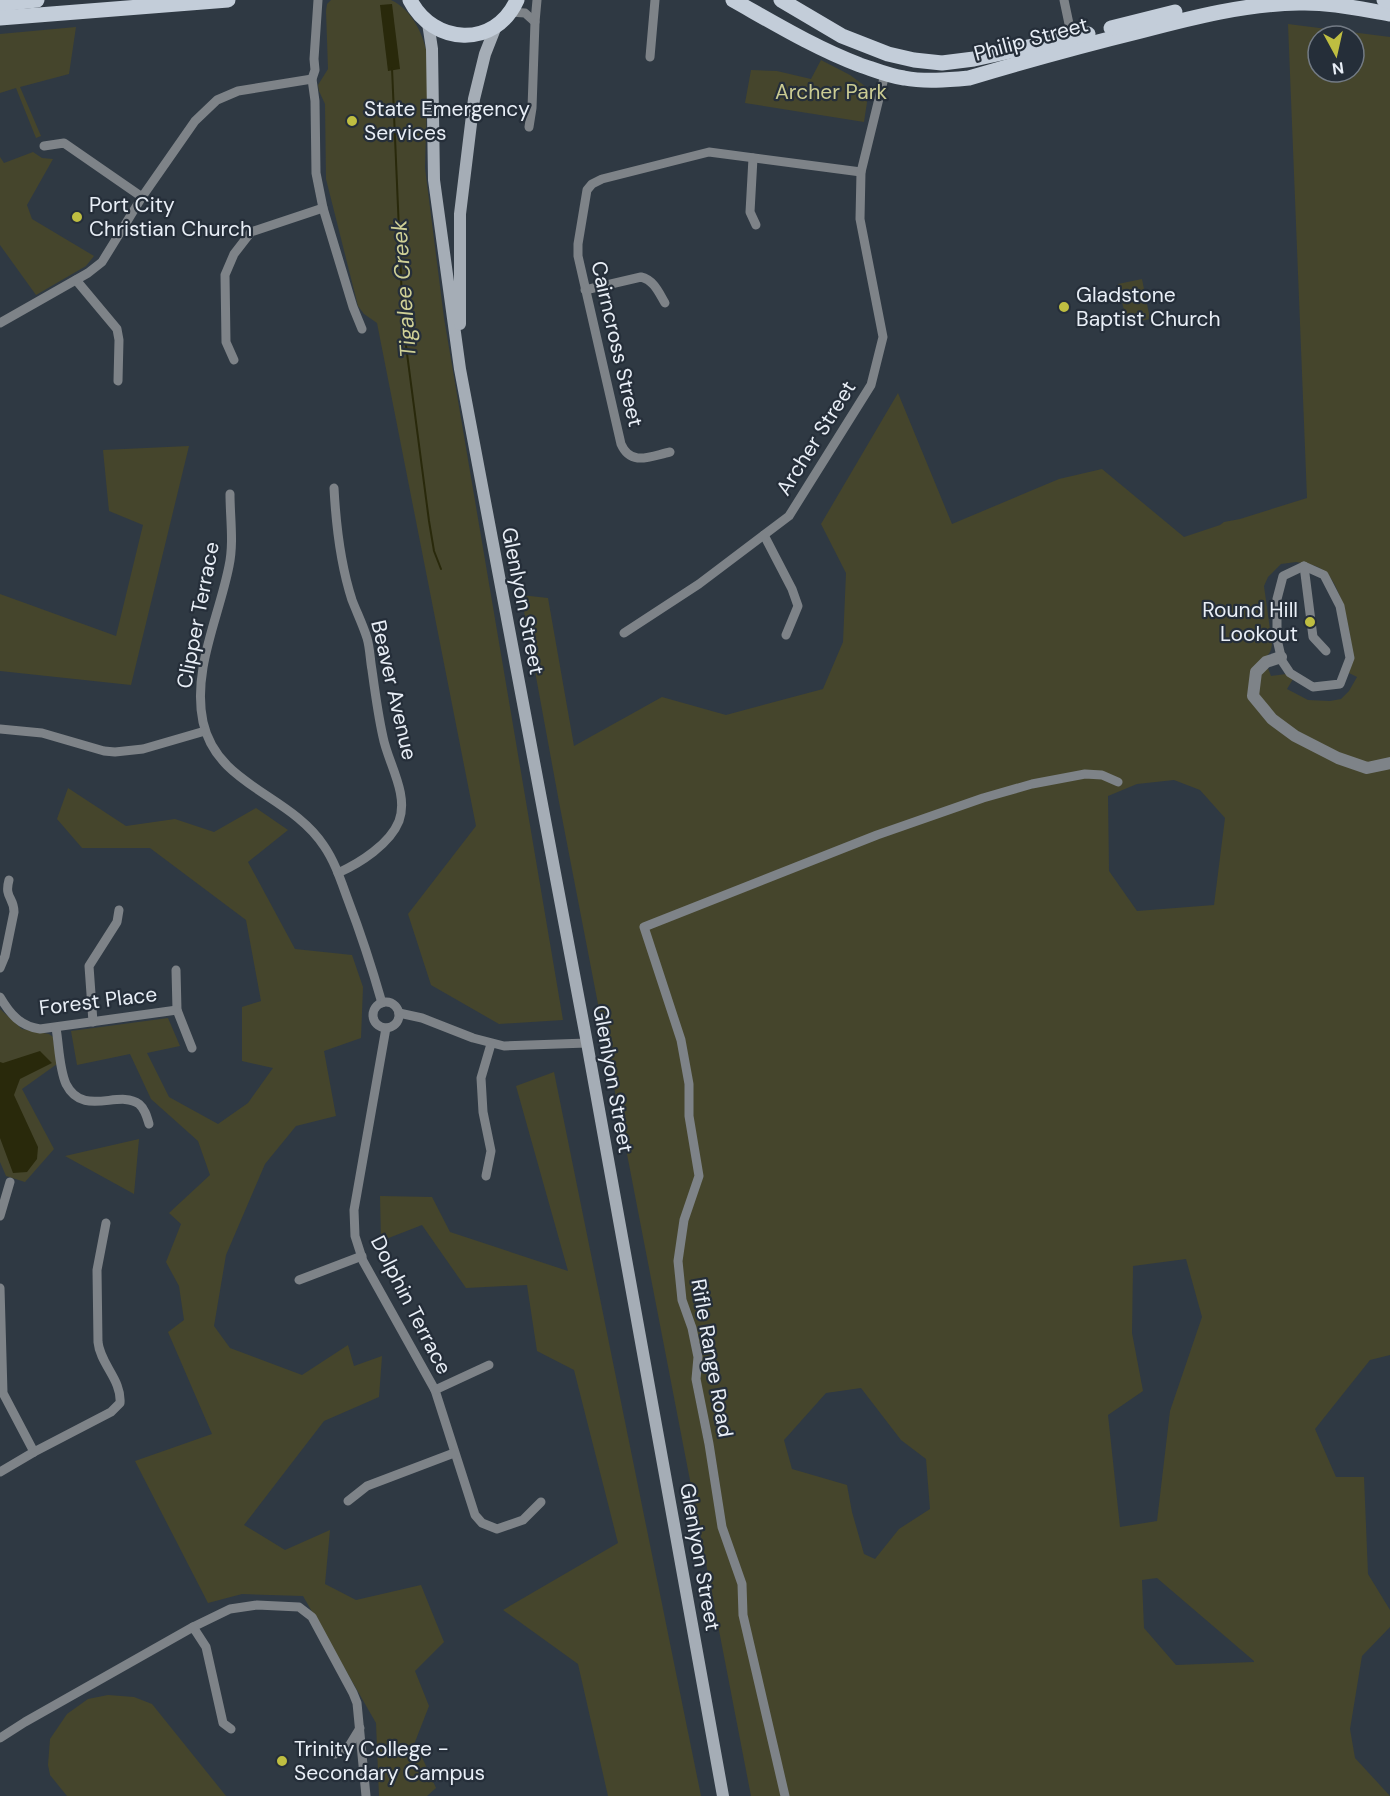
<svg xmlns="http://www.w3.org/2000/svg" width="1390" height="1796" font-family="'DM Sans',sans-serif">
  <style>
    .green { fill: #45452c; fill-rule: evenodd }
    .water { fill: #29290b }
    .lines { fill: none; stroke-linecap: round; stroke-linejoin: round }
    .stream { stroke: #29290b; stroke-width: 2 }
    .minor { stroke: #7e8388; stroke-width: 9 }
    .tertiary { stroke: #7e8388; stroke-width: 12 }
    .secondary { stroke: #a5adb6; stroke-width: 12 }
    .primary { stroke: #c3cdd9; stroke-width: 15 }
    .poi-dot { fill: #bfbe41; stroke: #252e39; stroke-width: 2 }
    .labels { text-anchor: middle; stroke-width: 4.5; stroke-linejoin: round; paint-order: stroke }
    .street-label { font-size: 21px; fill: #e8eef6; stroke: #252e39 }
    .park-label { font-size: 21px; fill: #cbcc93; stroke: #252e39 }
    .poi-label { font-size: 21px; fill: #e8eef6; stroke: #252e39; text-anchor: start }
    .water-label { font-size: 22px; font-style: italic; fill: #cfd096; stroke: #252e39 }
  </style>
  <rect width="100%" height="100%" fill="#2f3943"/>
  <g class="green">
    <path d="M331,0h60c22,10 33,36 37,58l-3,110 19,150 119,702 -64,4 -68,-39 -23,-71 68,-88 -99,-503 -13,-9 -6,-8 -32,-127 -1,-75 -6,-13 -1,-6 10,-16 -2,-58 1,-7z"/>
    <path d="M1288,24l102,13v1318l-20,5 -55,69 21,48h28l4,97 22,36v17l-28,29 -12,73 5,29 35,38h-639l-192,-994 -38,-207 27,3 26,148 88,-49 64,18 97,-26 20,-47 3,-69 -25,-49 77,-131 54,131 107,-45 43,-10 82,68 36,-12 4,-3 16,-3 67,-21zM1318,36h36v36h-36zM1296,562c9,1 20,3 27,8 17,11 27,59 29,79 1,8 -2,16 -3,24l8,4 -8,14 -8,8 -11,2 -22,-1 -21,-11 6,-10 -7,-5 -15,2 -7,-18c6,-4 7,-7 8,-14l-8,-58 4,-9 13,-13zM1174,780l26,10 25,28 -11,87 -77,6 -28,-40 -1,-75 29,-12zM1186,1259l16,58 -32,94 -13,110 -37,6 -12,-112 35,-24 -11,-58 1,-67zM861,1388l40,52 25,19 4,50 -31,20 -24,30 -11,-5 -12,-42 -5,-27 -55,-16 -8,-29 42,-47zM1157,1578l97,83v1l-78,3 -32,-37 -2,-48z"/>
    <path d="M76,27l-7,47 -49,13 21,49 -5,2 -20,-50 -16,5v-59z"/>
    <path d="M821,60l29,15 19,14 -5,33 -119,-19 6,-33 26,1 34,8z"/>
    <path d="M33,152l9,6 11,1 -26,46 5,14 62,37 -8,10 -50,29 -36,-50v-88l4,6z"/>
    <path d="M1142,279l8,40 -23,5 -9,-40z"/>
    <path d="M189,446l-58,239 -131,-14v-77l116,42 27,-111 -34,-14 -6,-61z"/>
    <path d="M68,788l58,38 49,-7 39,13 42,-24 32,22 -40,32 47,87 57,6 11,32 -2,51 -37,13 12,65 -40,10 -31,38 -39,91 -12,71 16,22 72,27 46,-30 6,21 28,-10 -3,41 -55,24 -80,104 41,25 45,-20 -5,54 31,16 65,-15 23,57 -29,29 14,35 -14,36 21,46 -9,8h-48l-3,-73 -73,-127 -61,-2 -34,9 -73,-142 77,-27 -44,-102 16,-12 -5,-34 -13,-24 15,-38 -12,-11 41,-38 -12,-34 -47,-42 -21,-45 -53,11 -6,-34 97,-13 12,28 -33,7 22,44 49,27 30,-21 25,-35 -31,-7v-54l19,-6 -15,-81 -96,-72h-68l-25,-29z"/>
    <path d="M0,1009l22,20 27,5 4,3 4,27 -35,25 32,60 -29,33 -19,-6 -6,-14z"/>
    <path d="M554,1072l147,724h-93l-30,-132 -75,-54 115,-67 -44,-173 -37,-19 -10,-66 -61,3 -44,-63 -41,16 -1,-45 52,1 18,35 118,39 -52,-185z"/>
    <path d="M139,1139l-5,55 -69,-38z"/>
    <path d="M108,1695l26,2 18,7 74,92h-159l-17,-21 -2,-10 2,-26 17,-25 21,-15z"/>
  </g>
  <g class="water">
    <path d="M392,4l8,65 -12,2 -8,-66z"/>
    <path d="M40,1051l12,12 -32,16 -6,16 24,52 -1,12 -10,13 -14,1 -13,-35v-76l3,1z"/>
  </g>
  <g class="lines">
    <path class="stream" d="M392,68l11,255 26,198 5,30 7,18"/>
    <g class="minor">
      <path d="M318,0l-4,59 1,11 -3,9 3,22 1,72 7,35 30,99 9,22"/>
      <path d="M1064,0l8,38"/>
      <path d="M510,12l15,1 10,9"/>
      <path d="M650,57l5,-57"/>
      <path d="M529,127l3,-19 3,-86 2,-22"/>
      <path d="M44,146l20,-3 78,54"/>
      <path d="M753,158l-3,54 6,13"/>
      <path d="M76,280l41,49 2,11 -1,41"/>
      <path d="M585,290l56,-13c13,3 18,16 24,26"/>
      <path d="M0,323l88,-50 14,-11 40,-65 53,-76 22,-21 21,-9 74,-12"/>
      <path d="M234,360l-8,-18 -1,-67 9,-21 17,-22 72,-24"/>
      <path d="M670,452c-19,4 -39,15 -49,-8l-43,-188v-12l9,-54 5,-6 10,-5 107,-27 152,20"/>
      <path d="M334,488c2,38 6,75 18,112 5,13 11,25 15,38 3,10 3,21 5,32 3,22 6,45 11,67 5,26 26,57 16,84 -9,23 -39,42 -61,52"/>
      <path d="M230,494c0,24 4,49 -1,72 -10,51 -37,104 -26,156 14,64 87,72 121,124 11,16 17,35 24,54 13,34 24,68 34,103"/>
      <path d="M764,535l28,54 6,17 -12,29"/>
      <path d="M1304,566l20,9 16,31 10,52 -10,26 -27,3 -23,-14 -8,-12 -5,-22v-40l6,-23z"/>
      <path d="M1304,566l9,71 13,14"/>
      <path d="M624,633l75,-49 90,-68 82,-131 12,-48 -23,-118 1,-47 24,-98"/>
      <path d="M0,729l42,4 62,18 11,1 28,-3 62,-18"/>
      <path d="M0,968l5,-12 9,-44c0,-15 -10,-14 -5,-32"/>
      <path d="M176,970l1,40 15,38"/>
      <path d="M0,997c10,17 20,29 40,32l137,-19"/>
      <circle cx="386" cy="1015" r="13"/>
      <path d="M399,1013l23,5 51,20 31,8 83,-3"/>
      <path d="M93,1022l-4,-56 28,-44 2,-12"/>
      <path d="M56,1028c3,17 3,40 10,56 17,34 53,5 73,20 6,5 8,13 10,20"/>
      <path d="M386,1028l-32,182 1,26 8,25 72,129 40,125 7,8 15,6 26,-9 18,-18"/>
      <path d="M486,1176l5,-25 -8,-39 -2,-34 10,-34"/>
      <path d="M0,1216l10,-34"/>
      <path d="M299,1280l63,-24"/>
      <path d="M0,1288l3,105 31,59"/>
      <path d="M435,1390l54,-25"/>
      <path d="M0,1472l34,-20 77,-40 9,-9c2,-23 -20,-39 -22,-61l-1,-72 9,-47"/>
      <path d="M348,1501l19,-15 87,-33"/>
      <path d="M193,1627l37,-18 27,-4 42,2 13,10 41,76 4,10 9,93"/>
      <path d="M0,1738l25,-16 168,-95 13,20 17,76 8,6"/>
      <path d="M335,1754l14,-8 11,-18"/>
      <path d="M785,1796l-42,-181 -1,-31 -20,-57 -13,-83 -13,-65 2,-22 -6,-29 -10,-28 -4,-39 6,-41 15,-44 -10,-60v-32l-8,-44 -37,-113 233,-92 106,-37 49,-14 53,-10 17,1 16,7"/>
    </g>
    <path class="tertiary" d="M1281,657l-15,5 -10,10 -3,24 19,23 23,17 43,22 29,10 23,-5"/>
    <g class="secondary">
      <path d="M428,23l4,26 2,131 26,189 127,674 136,753"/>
      <path d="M460,324v-110l14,-115 11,-45 11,-28"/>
    </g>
    <g class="primary">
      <path d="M410,0c23,45 85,49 107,0"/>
      <path d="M733,0c41,23 82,48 127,65 15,5 29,11 44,13 21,4 43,2 65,0 57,-17 115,-33 172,-47 53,-14 104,-27 158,-28 31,-1 61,6 91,11"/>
      <path d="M781,0l61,36 46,18 26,6 28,3 32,-4 114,-25"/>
      <path d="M1384,0l6,1"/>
      <path d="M0,4l37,-4"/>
      <path d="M0,18l228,-18"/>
      <path d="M1111,28l64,-16"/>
    </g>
  </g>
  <g class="poi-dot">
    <circle cx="352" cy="121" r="6"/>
    <circle cx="77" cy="217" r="6"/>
    <circle cx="1064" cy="307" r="6"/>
    <circle cx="1310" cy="622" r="6"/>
    <circle cx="282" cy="1761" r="6"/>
  </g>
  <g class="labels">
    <g class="street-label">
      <text transform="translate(1031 39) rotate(-15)" y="7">Philip Street</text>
      <text transform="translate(617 344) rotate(77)" y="7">Cairncross Street</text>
      <text transform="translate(816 438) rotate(-58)" y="7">Archer Street</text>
      <text transform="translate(523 601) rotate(79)" y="7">Glenlyon Street</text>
      <text transform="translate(198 615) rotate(-79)" y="7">Clipper Terrace</text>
      <text transform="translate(394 690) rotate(77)" y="7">Beaver Avenue</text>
      <text transform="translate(98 1001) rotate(-7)" y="7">Forest Place</text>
      <text transform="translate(613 1079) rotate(80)" y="7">Glenlyon Street</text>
      <text transform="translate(411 1305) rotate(63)" y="7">Dolphin Terrace</text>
      <text transform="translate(712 1358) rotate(80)" y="7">Rifle Range Road</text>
      <text transform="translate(700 1557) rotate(80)" y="7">Glenlyon Street</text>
    </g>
    <g class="park-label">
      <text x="831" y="99">Archer Park</text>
    </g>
    <g class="poi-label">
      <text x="364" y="116">State Emergency<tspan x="364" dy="24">Services</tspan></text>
      <text x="89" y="212">Port City<tspan x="89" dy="24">Christian Church</tspan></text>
      <text x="1076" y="302">Gladstone<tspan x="1076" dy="24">Baptist Church</tspan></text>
      <text x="1298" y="617" text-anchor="end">Round Hill<tspan x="1298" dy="24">Lookout</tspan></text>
      <text x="294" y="1756">Trinity College -<tspan x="294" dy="24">Secondary Campus</tspan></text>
    </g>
    <g class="water-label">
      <text transform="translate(403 289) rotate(-94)" y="8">Tigalee Creek</text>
    </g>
  </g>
  <g transform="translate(1336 54) rotate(172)"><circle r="28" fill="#252e39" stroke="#737b85" stroke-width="1.5"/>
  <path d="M0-4.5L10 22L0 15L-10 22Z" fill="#bfbe41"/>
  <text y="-9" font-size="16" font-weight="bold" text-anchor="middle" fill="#e8eef6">N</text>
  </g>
</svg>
